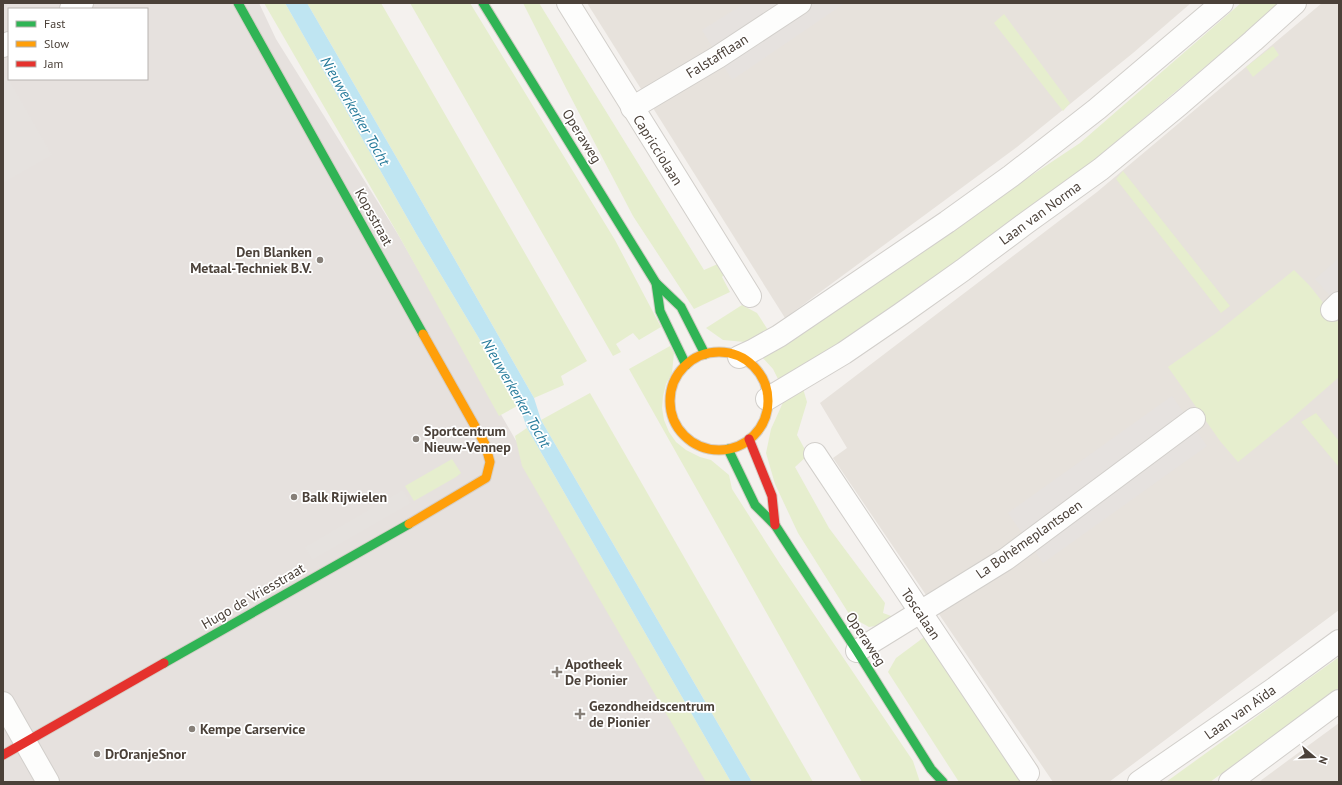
<svg xmlns="http://www.w3.org/2000/svg" width="1342" height="785" font-family="'PT Sans',sans-serif">
  <style>
    .residential { fill: #e7e2dc }
    .industrial { fill: #e6e1de; fill-rule: evenodd }
    .green { fill: #e6eece }
    .parking { fill: #e6e2df }
    .water { fill: #bfe5f2 }
    .lines { fill: none; stroke-linecap: round; stroke-linejoin: round }
    .street-casing { stroke: #d2cfcb; stroke-width: 24 }
    .fast-casing { stroke: #d5cec6; stroke-width: 11 }
    .slow-casing { stroke: #d5cec6; stroke-width: 11 }
    .jam-casing { stroke: #d5cec6; stroke-width: 11 }
    .street { stroke: #fdfdfc; stroke-width: 22 }
    .fast { stroke: #30b455; stroke-width: 9 }
    .slow { stroke: #ff9f0a; stroke-width: 9 }
    .jam { stroke: #e5322d; stroke-width: 9 }
    .poi-dot { fill: #867f78; stroke: #fff; stroke-width: 1.5 }
    .labels { text-anchor: middle; stroke-width: 3.5; stroke-linejoin: round; paint-order: stroke }
    .street-label { font-size: 14px; fill: #4b4139; stroke: #fff }
    .poi-label { font-size: 14px; font-weight: bold; fill: #4b4139; stroke: #fff; text-anchor: start }
    .water-label { font-size: 15px; font-style: italic; fill: #277b9b; stroke: #fff }
  </style>
  <rect width="100%" height="100%" fill="#f4f1ee"/>
  <g class="residential">
    <path d="M587,3h604l-58,50 -116,94 -232,171z"/>
    <path d="M1322,3h17v607l-230,172h-56l-220,-324 14,-10 -27,-45 277,-211z"/>
    <path d="M1339,723v59h-80l1,-1z"/>
  </g>
  <path class="industrial" d="M3,3h256l17,36 123,197 312,546h-708zM9,9h138v70h-138z"/>
  <g class="green">
    <path d="M264,3h21l132,232 102,170 -20,11 -100,-180z"/>
    <path d="M307,3h74l206,358 -26,15 3,9 -30,13 -132,-231z"/>
    <path d="M410,3h60l145,237 46,87 -22,13 -6,-7 -17,11 5,8 -8,4z"/>
    <path d="M523,3h16l165,267 16,-7 7,8 -5,6 8,15 -36,17 -61,-93 -66,-126z"/>
    <path d="M1241,3h40l-188,158 -187,141 -127,79 -6,-12 -12,-13 319,-213z"/>
    <path d="M1004,14l66,89 -7,8 -69,-88z"/>
    <path d="M1273,46l6,9 -26,22 -7,-10z"/>
    <path d="M1123,171l107,135 -9,7 -105,-134z"/>
    <path d="M1294,270l16,16 29,37v54l-48,42 -53,43 -18,-21 -52,-74 48,-34z"/>
    <path d="M742,305l15,8 11,17 -23,12 -22,-2 -17,-12z"/>
    <path d="M670,346l4,7 -2,20 -6,11 -3,12 -1,12 2,12 5,12 7,10 10,8 14,7 11,3 18,15 3,14 48,75 133,197 7,21h-58l-233,-413z"/>
    <path d="M802,385l5,17 -10,33 11,20 -13,12 34,61 56,75 -2,10 11,4 -12,8 -13,2 -18,-10 -53,-84 -23,-49 -9,-31 5,-24 14,-31z"/>
    <path d="M590,393l223,389h-61l-211,-362z"/>
    <path d="M1316,413l23,28v26l-38,-45z"/>
    <path d="M527,428l204,354h-25l-184,-316 -7,-30z"/>
    <path d="M452,459l9,14 -5,4 -42,24 -9,-15z"/>
    <path d="M927,635l97,147h-65l-71,-110 8,-14z"/>
    <path d="M1339,657v31l-129,94h-44z"/>
  </g>
  <g class="parking">
    <path d="M745,3h100l-113,77 -30,-50z"/>
    <path d="M7,76l45,79 -49,28v-105z"/>
    <path d="M1339,258v48l-24,-27z"/>
    <path d="M1172,396l35,50 -164,117 -35,-50z"/>
    <path d="M403,490l8,13 -99,57 -7,-13z"/>
  </g>
  <path class="water" d="M285,3h22l95,164 132,231 7,22 211,362h-21l-204,-354 -8,-23 -102,-170z"/>
  <g class="lines">
    <defs>
      <g id="street">
        <path d="M568,3l182,293"/>
        <path d="M71,9l11,-6"/>
        <path d="M3,46l6,-3"/>
        <path d="M632,108l86,-51 82,-54"/>
        <path d="M1332,310l7,-7"/>
        <path d="M739,357l13,-6 27,-15 168,-114 64,-46 86,-67 125,-106"/>
        <path d="M767,399l77,-46 57,-39 62,-44 63,-47 75,-54 79,-65 73,-63 42,-38"/>
        <path d="M815,454l213,319"/>
        <path d="M857,651l149,-92 188,-140"/>
        <path d="M3,703l45,79"/>
        <path d="M1139,782l136,-94 64,-47"/>
        <path d="M1230,782l109,-81"/>
      </g>
      <g id="fast">
        <path d="M238,3l185,331"/>
        <path d="M483,3l173,280 25,24 24,47"/>
        <path d="M656,283l4,28 26,54"/>
        <path d="M728,449l27,56 20,20 82,126 74,118 12,13"/>
        <path d="M164,663l245,-139"/>
      </g>
      <g id="slow">
        <circle cx="719" cy="401" r="49"/>
        <path d="M409,524l77,-46 4,-16 -5,-18 -62,-110"/>
      </g>
      <g id="jam">
        <path d="M749,439l23,57 3,29"/>
        <path d="M3,755l161,-92"/>
      </g>
    </defs>
    <use href="#street" class="street-casing"/>
    <use href="#fast" class="fast-casing"/>
    <use href="#slow" class="slow-casing"/>
    <use href="#jam" class="jam-casing"/>
    <use href="#street" class="street"/>
    <use href="#fast" class="fast"/>
    <use href="#slow" class="slow"/>
    <use href="#jam" class="jam"/>
  </g>
  <g class="poi-dot">
    <circle cx="320" cy="260" r="4"/>
    <circle cx="416" cy="439" r="4"/>
    <circle cx="294" cy="497" r="4"/>
    <path d="M555 666h4v4h4v4h-4v4h-4v-4h-4v-4h4z"/>
    <path d="M578 708h4v4h4v4h-4v4h-4v-4h-4v-4h4z"/>
    <circle cx="192" cy="729" r="4"/>
    <circle cx="97" cy="754" r="4"/>
  </g>
  <g class="labels">
    <g class="street-label">
      <text transform="translate(717 56) rotate(-32)" y="5">Falstafflaan</text>
      <text transform="translate(582 136) rotate(58)" y="5">Operaweg</text>
      <text transform="translate(658 150) rotate(58)" y="5">Capricciolaan</text>
      <text transform="translate(1040 213) rotate(-36)" y="5">Laan van Norma</text>
      <text transform="translate(374 217) rotate(61)" y="5">Kopsstraat</text>
      <text transform="translate(1029 539) rotate(-35)" y="5">La Bohèmeplantsoen</text>
      <text transform="translate(253 596) rotate(-30)" y="5">Hugo de Vriesstraat</text>
      <text transform="translate(921 614) rotate(56)" y="5">Toscalaan</text>
      <text transform="translate(866 639) rotate(57)" y="5">Operaweg</text>
      <text transform="translate(1240 712) rotate(-35)" y="5">Laan van Aïda</text>
    </g>
    <g class="poi-label">
      <text x="312" y="257" text-anchor="end">Den Blanken<tspan x="312" dy="16">Metaal-Techniek B.V.</tspan></text>
      <text x="424" y="436">Sportcentrum<tspan x="424" dy="16">Nieuw-Vennep</tspan></text>
      <text x="302" y="502">Balk Rijwielen</text>
      <text x="565" y="669">Apotheek<tspan x="565" dy="16">De Pionier</tspan></text>
      <text x="589" y="711">Gezondheidscentrum<tspan x="589" dy="16">de Pionier</tspan></text>
      <text x="200" y="734">Kempe Carservice</text>
      <text x="105" y="759">DrOranjeSnor</text>
    </g>
    <g class="water-label">
      <text transform="translate(355 111) rotate(60)" y="5">Nieuwerkerker Tocht</text>
      <text transform="translate(516 393) rotate(60)" y="5">Nieuwerkerker Tocht</text>
    </g>
  </g>
  <rect width="1342" height="785" fill="none" stroke="#4b4139" stroke-width="8"/>
  <rect x="8" y="8" width="140" height="72" fill="#ffffff" stroke="#b7b3b0"/>
  <rect x="16" y="21" width="20" height="6" fill="#30b455" stroke="#b7b3b0"/>
  <text x="44" y="28" font-size="12" fill="#4b4139">Fast</text>
  <rect x="16" y="41" width="20" height="6" fill="#ff9f0a" stroke="#b7b3b0"/>
  <text x="44" y="48" font-size="12" fill="#4b4139">Slow</text>
  <rect x="16" y="61" width="20" height="6" fill="#e5322d" stroke="#b7b3b0"/>
  <text x="44" y="68" font-size="12" fill="#4b4139">Jam</text>
  <g transform="translate(1314 757) rotate(109)" stroke="#ffffff" stroke-width="3" paint-order="stroke">
  <path d="M0-3L7 15L0 10L-7 15Z" fill="#4b4139"/>
  <text y="-6" font-size="11" font-weight="bold" text-anchor="middle" fill="#4b4139">N</text>
  </g>
</svg>
